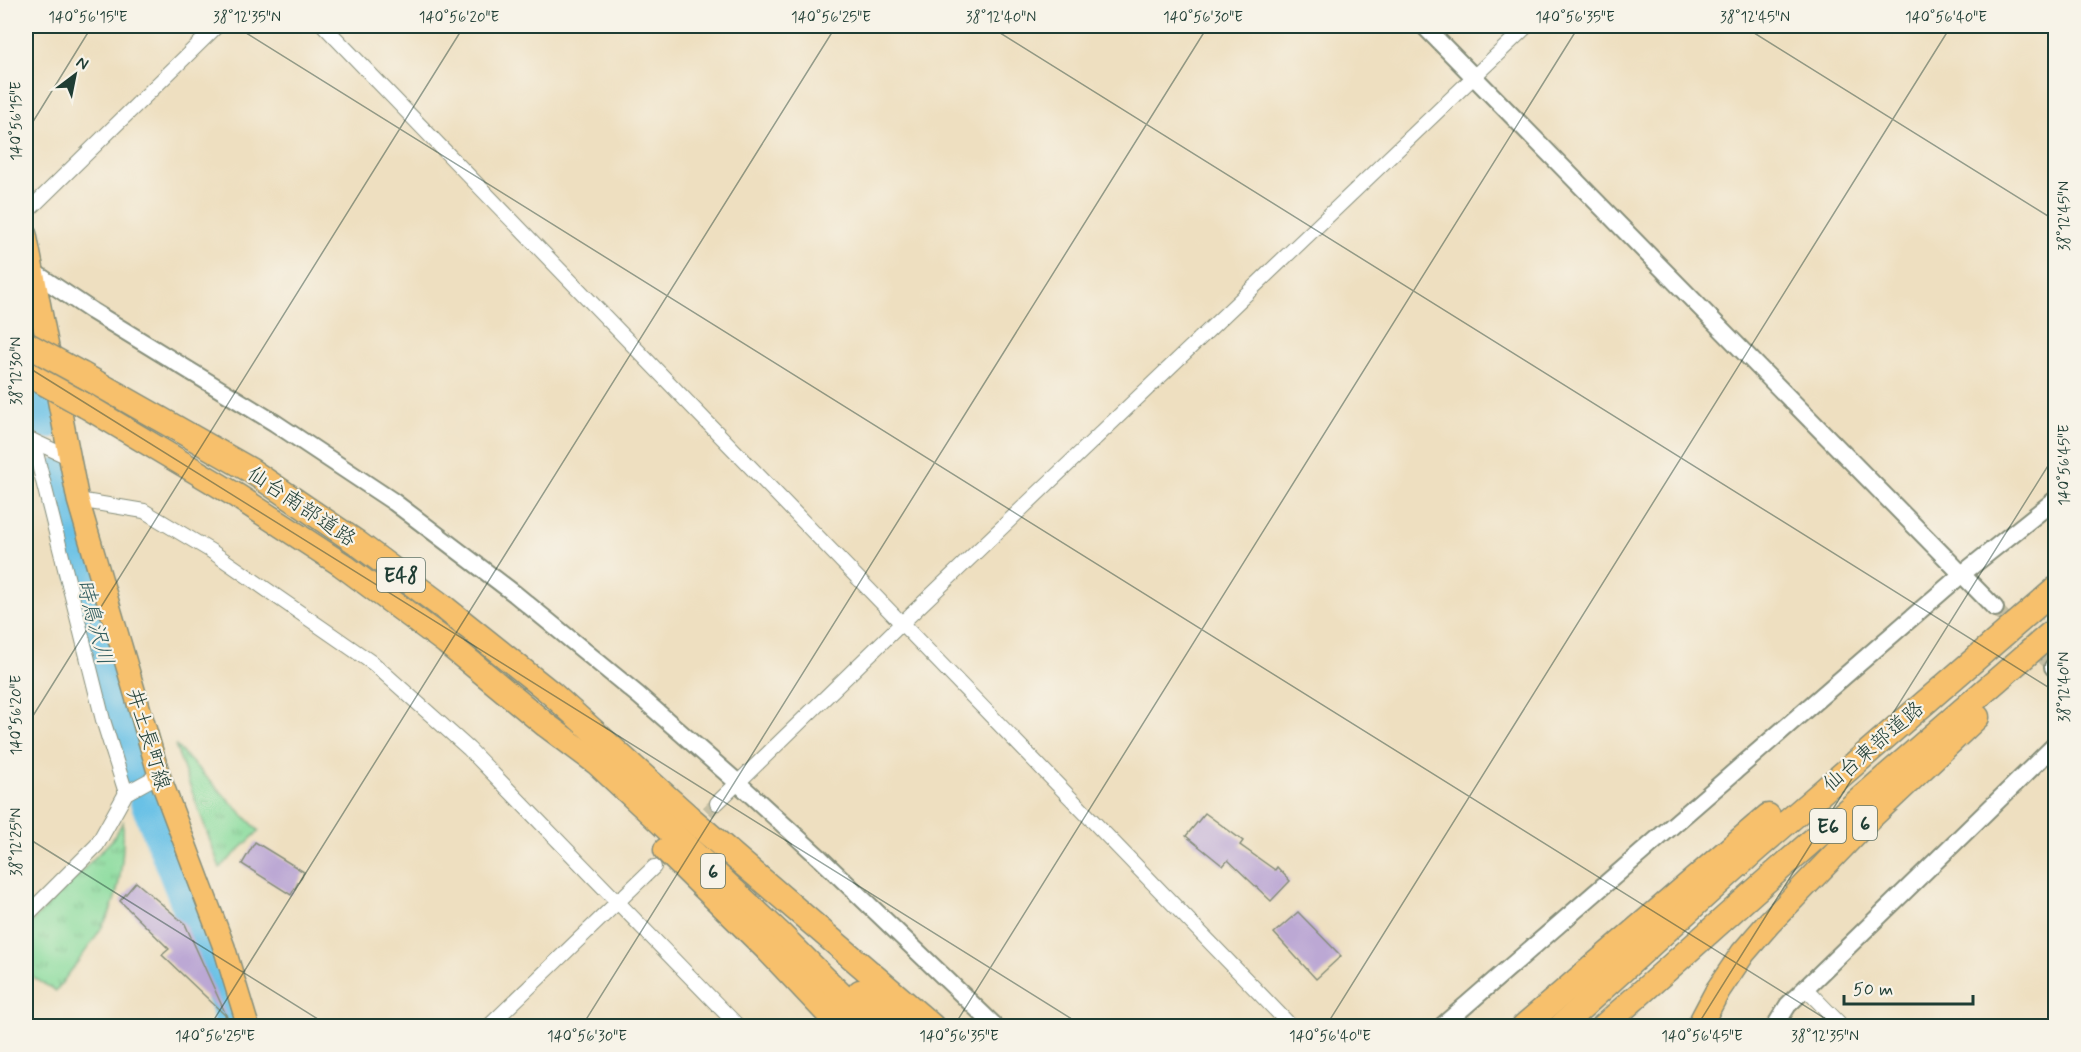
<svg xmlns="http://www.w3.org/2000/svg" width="2081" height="1052" font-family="Mynerve,'Klee One',sans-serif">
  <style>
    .grass { fill: url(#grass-tufts); stroke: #548c68; stroke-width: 1.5 }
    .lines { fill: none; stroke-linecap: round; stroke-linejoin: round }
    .river { stroke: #69c1e6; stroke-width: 32 }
    .building { fill: #bca8d4 }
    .minor-tunnel { stroke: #c5bfa4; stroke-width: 14; stroke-dasharray: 14 7; stroke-linecap: butt }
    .minor-casing { stroke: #868e7a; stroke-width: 16 }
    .tertiary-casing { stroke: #868e7a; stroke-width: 20 }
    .primary-casing { stroke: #868e7a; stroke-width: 24 }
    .motorway-casing { stroke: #868e7a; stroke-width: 27 }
    .minor { stroke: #fff; stroke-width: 14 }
    .tertiary { stroke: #fff; stroke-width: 16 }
    .primary { stroke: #f7c06c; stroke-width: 21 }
    .motorway { stroke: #f7c06c; stroke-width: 24 }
    .motorway-bridge-casing { stroke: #868e7a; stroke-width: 27; stroke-linecap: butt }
    .motorway-bridge { stroke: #f7c06c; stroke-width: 24 }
    .ticks { fill: none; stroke: #1f3d34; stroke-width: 1.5; stroke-opacity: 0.45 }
    .labels { text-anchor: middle; stroke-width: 4.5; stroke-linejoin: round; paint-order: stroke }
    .shield { fill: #f7f3e8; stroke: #60746a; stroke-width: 1.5 }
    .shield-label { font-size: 20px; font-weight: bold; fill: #1f3d34 }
    .street-label { font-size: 21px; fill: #1f3d34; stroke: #f7f3e8 }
    .water-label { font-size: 22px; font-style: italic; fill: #325e60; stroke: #f7f3e8 }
    .neatline { fill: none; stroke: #1f3d34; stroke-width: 2 }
    .ticks-label { font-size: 15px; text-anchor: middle; fill: #1f3d34 }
  </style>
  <defs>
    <pattern id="grass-tufts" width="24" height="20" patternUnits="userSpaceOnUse" patternTransform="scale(1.5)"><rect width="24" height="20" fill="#88db9c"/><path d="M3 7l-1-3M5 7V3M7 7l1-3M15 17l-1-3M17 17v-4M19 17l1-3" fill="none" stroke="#6fb380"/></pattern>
  </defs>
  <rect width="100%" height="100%" fill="#f7f3e8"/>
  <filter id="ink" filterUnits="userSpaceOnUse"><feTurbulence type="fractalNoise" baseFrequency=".0167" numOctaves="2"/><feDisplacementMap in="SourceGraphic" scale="12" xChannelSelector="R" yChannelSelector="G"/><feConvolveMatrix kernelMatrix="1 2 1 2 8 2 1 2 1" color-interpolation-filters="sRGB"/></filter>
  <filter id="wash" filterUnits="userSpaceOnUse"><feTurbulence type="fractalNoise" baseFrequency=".008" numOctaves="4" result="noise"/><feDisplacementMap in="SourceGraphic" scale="24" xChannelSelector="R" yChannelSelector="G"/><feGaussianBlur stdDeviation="1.35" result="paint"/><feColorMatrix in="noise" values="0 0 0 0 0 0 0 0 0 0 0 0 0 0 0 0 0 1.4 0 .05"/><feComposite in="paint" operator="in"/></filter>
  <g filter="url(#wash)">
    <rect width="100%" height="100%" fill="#eedfc0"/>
    <g class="grass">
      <path d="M175,745l84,86 -39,37z"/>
      <path d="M123,822c1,29 -2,65 -14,92 -11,24 -37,54 -53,77l-22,-13 -8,-9v-41l86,-88z"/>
    </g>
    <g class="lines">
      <g class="river">
        <path d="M26,320l21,103"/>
        <path d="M57,474l77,296"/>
        <path d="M145,799l82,206 3,21"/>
      </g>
    </g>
    <g id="blocks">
      <g class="building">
        <path d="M1205,813l38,28 -3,4 35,25 2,-3 13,14 -19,20 -43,-41 -5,6 -37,-30z"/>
        <path d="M255,842l49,30 -13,23 -49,-31z"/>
        <path d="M136,882l49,42 42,93 -65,-62 7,-6 -49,-48z"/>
        <path d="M1298,912l43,44 -25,23 -42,-46z"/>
      </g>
    </g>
  </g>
  <g filter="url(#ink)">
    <use href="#blocks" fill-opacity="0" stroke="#868e7a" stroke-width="1.5"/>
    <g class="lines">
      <g class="minor-tunnel">
        <path d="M1995,608l58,59"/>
        <path d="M693,827l24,-24"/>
      </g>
      <defs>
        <g id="minor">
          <path d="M324,26l967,1000"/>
          <path d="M26,213l191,-187"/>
          <path d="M27,438l43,20"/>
          <path d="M33,441l70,279 23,73"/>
          <path d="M78,500l66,11 67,40 163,113 95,85 269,277"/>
          <path d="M717,803l185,-180 625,-597"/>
          <path d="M26,916l71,-71 29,-52 33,-18"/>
          <path d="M1805,988l37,38"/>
          <path d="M489,1026l165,-159"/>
        </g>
        <g id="tertiary">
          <path d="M1424,26l571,582"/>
          <path d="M26,267l66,44 183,112 119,79 121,92 123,101 100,88 83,76 174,167"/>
          <path d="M2053,667l3,3"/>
          <path d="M1442,1026l520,-452 94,-75"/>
          <path d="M1775,1026l13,-21 268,-261"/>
        </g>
        <path id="primary" d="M26,235l52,265 81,275 65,172 24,79"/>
        <g id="motorway">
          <path d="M81,374l169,96 106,72 90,67 105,84 140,126 241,207"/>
          <path d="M86,406l151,90 104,68 105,78 100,83 51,38 182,170 93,93"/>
          <path d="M666,850l101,99 73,77"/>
          <path d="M860,992l36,34"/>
          <path d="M1524,1026l244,-210"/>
          <path d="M1561,1026l193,-175 302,-262"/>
          <path d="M1604,1026l170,-152 282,-245"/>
          <path d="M1699,1026l19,-36 25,-37 25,-29 104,-108 105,-99"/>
        </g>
      </defs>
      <use href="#minor" class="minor-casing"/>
      <use href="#tertiary" class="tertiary-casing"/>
      <use href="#primary" class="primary-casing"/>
      <use href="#motorway" class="motorway-casing"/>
      <use href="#minor" class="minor"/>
      <use href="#tertiary" class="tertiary"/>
      <use href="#primary" class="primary"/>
      <use href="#motorway" class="motorway"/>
      <defs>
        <g id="motorway-bridge">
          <path d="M26,344l55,30"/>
          <path d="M26,373l60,33"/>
        </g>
      </defs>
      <use href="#motorway-bridge" class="motorway-bridge-casing"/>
      <use href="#motorway-bridge" class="motorway-bridge"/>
    </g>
  </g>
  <path class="ticks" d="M235,26l1602,1000M989,26l1067,666M1743,26l313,195M26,133l66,-107M26,366l1057,660M26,727l438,-701M26,837l303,189M210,1026l626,-1000M582,1026l626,-1000M954,1026l625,-1000M1326,1026l625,-1000M1697,1026l359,-573"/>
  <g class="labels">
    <g class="shield">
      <rect x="377" y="558" width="48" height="34" rx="4.5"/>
      <rect x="1853" y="806" width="24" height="34" rx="4.5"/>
      <rect x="1810" y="809" width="36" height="34" rx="4.5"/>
      <rect x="701" y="854" width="24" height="34" rx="4.5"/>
    </g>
    <g class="shield-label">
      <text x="401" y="582">E48</text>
      <text x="1865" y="830">6</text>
      <text x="1828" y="833">E6</text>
      <text x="713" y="878">6</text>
    </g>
    <g class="street-label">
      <text transform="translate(302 506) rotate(34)" y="7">仙台南部道路</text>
      <text transform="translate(149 739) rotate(73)" y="7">井土長町線</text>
      <text transform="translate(1873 746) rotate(-41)" y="7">仙台東部道路</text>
    </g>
    <g class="water-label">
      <text transform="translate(96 622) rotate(75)" y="8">時鳥沢川</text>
    </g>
  </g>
  <rect width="2081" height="1052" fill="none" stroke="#f7f3e8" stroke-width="66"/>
  <g transform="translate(75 75) rotate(32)" stroke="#f7f3e8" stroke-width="4.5" paint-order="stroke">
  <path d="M0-4.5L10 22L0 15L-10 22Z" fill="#1f3d34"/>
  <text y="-9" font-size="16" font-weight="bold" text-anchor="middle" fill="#1f3d34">N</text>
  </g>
  <path d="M1844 995v9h129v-9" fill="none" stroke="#1f3d34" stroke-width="3"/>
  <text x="1853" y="995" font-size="18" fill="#1f3d34" stroke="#f7f3e8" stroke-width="4.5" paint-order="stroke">50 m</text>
  <rect x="33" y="33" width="2015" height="986" class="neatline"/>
  <g class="ticks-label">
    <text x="88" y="22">140°56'15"E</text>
    <text x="247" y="22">38°12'35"N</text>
    <text x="459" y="22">140°56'20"E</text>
    <text x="831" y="22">140°56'25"E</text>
    <text x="1001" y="22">38°12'40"N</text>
    <text x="1203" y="22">140°56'30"E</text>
    <text x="1575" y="22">140°56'35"E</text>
    <text x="1755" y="22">38°12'45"N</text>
    <text x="1946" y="22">140°56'40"E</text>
    <text transform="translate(16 121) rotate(-90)" y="5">140°56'15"E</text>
    <text transform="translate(2064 216) rotate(-90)" y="5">38°12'45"N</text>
    <text transform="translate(16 371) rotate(-90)" y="5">38°12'30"N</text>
    <text transform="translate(2064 465) rotate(-90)" y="5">140°56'45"E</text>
    <text transform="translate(2064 687) rotate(-90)" y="5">38°12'40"N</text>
    <text transform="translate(16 715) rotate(-90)" y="5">140°56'20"E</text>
    <text transform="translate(16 842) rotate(-90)" y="5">38°12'25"N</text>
    <text x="215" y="1041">140°56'25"E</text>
    <text x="587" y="1041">140°56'30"E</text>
    <text x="959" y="1041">140°56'35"E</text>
    <text x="1330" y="1041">140°56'40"E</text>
    <text x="1702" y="1041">140°56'45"E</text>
    <text x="1825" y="1041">38°12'35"N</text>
  </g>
</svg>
